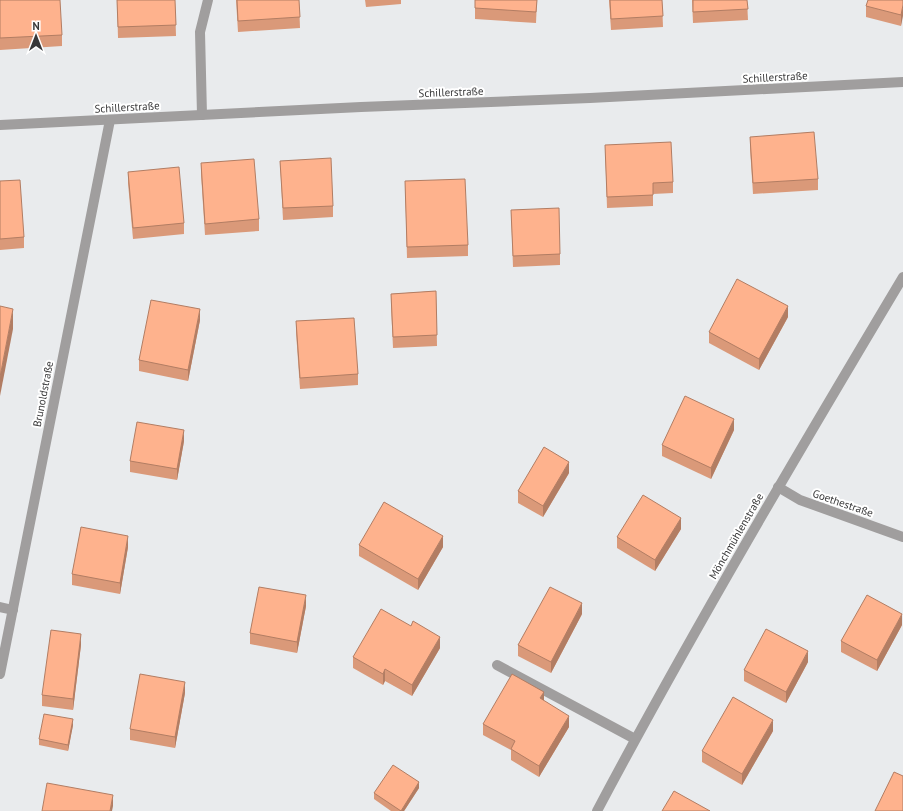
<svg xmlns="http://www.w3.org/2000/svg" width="903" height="811" font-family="'PT Sans',sans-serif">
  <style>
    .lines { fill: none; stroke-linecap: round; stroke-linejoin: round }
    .lane { stroke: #a09e9e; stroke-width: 10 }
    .street { stroke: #a09e9e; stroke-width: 10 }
    .wall { fill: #da9979 }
    .shaded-wall { fill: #b27d63 }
    .building { fill: #feb28d; stroke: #b27d63 }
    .labels { text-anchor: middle; stroke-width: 4; stroke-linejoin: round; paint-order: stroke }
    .street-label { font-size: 11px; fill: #383839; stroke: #fff }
  </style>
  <rect width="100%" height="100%" fill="#e9ebed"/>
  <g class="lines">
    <g class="lane">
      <path d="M202,115l-2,-83 8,-32"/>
      <path d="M0,607l13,3"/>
      <path d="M497,665l138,74"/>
    </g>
    <g class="street">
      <path d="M0,125l361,-18 229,-9 313,-16"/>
      <path d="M778,487l22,13 103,37"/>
      <path d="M0,674l110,-554"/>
      <path d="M597,811c96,-181 201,-358 306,-534"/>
    </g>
  </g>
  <g class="wall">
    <path d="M0,0l62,35v11l-62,4z"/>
    <path d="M117,0h58l1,36 -58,2z"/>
    <path d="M236,0h63l1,28 -62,4z"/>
    <path d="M365,0h36v4l-35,3z"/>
    <path d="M475,0h62l-1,23 -61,-4z"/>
    <path d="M609,0h53l1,27 -52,3z"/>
    <path d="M692,0h55l1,20 -55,3z"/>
    <path d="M903,0l-2,26 -35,-9v-11z"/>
    <path d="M750,137l68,42v11l-65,4 -3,-46z"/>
    <path d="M605,145l68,37v11l-20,1v12l-46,2z"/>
    <path d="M280,161l53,45v11l-50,3z"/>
    <path d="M201,163l58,56v12l-54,4 -4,-61z"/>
    <path d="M128,172l56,51v11l-51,5 -5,-56z"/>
    <path d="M0,181l24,56v11l-24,2z"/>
    <path d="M405,181l63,64v11l-61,2z"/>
    <path d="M511,210l49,44v11l-47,2z"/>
    <path d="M436,291l1,55 -44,2 -2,-43v-11z"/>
    <path d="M788,317l-29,53 -50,-27v-11z"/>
    <path d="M200,320l-12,61 -49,-10v-11z"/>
    <path d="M296,321l62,53v11l-58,4 -4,-57z"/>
    <path d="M734,430l-23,49 -49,-23v-11z"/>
    <path d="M184,441l-7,39 -47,-8v-11z"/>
    <path d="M569,473l-26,44 -25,-14v-12z"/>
    <path d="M681,529l-26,42 -38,-23v-11z"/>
    <path d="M359,545l84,2 -25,43 -59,-34z"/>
    <path d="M128,547l-8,47 -48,-9v-11z"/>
    <path d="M306,606l-9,47 -47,-9v-11z"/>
    <path d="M582,614l-31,59 -33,-17v-11z"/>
    <path d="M902,625l-25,46 -36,-19v-11z"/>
    <path d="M81,645l-8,65 -31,-4v-11z"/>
    <path d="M440,648l-28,48 -27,-15 -2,4 -30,-17v-11z"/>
    <path d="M808,662l-22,41 -42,-22v-11z"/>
    <path d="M185,693l-10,55 -45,-8v-11z"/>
    <path d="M544,701l25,26 -30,50 -28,-17v-10l-28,-15v-11z"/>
    <path d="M73,725l-5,26 -29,-6v-6z"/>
    <path d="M773,731l-31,54 -40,-23v-11z"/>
    <path d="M419,788l-15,23h-13l-17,-12v-6z"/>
  </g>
  <g class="shaded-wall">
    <path d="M903,5v11l-2,10v-11z"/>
    <path d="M788,306v11l-29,53v-11z"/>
    <path d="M13,309v20l-13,67v-19z"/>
    <path d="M200,309v11l-12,61v-11z"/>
    <path d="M734,419v11l-23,49v-11z"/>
    <path d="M184,430v11l-7,39v-11z"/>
    <path d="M569,462v11l-26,44v-11z"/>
    <path d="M681,518v11l-26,42v-11z"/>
    <path d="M128,536v11l-8,47v-11z"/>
    <path d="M443,536v11l-25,43v-11z"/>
    <path d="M306,595v11l-9,47v-11z"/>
    <path d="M582,603v11l-31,59v-11z"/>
    <path d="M902,614v11l-25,46v-11z"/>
    <path d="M81,634v11l-8,65v-11z"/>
    <path d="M440,637v11l-28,48v-11z"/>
    <path d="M808,651v11l-22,41v-11z"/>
    <path d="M385,669v12l-2,4v-11z"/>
    <path d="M185,682v11l-10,55v-11z"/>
    <path d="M544,692v11l-4,-5z"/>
    <path d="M569,716v11l-30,50v-11z"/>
    <path d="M73,719v6l-5,26v-6z"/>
    <path d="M773,720v11l-31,54v-11z"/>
    <path d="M419,782v6l-15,23h-3z"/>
    <path d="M113,795v11l-1,5h-2z"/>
  </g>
  <g class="building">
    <path d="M0,0h60l2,35 -62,3z"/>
    <path d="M117,0h58l1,25 -58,2z"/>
    <path d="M237,0h62l1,17 -62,4z"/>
    <path d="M475,0h62l-1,12 -61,-4z"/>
    <path d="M610,0h52l1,16 -52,3z"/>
    <path d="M693,0h54l1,9 -55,3z"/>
    <path d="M868,0h35v5l-2,10 -35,-9z"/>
    <path d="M814,132l4,47 -65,4 -3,-46z"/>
    <path d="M671,142l2,40 -20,1v12l-46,2 -2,-52z"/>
    <path d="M331,158l2,48 -50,2 -3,-47z"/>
    <path d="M254,159l5,60 -54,5 -4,-61z"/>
    <path d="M179,167l5,56 -51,5 -5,-56z"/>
    <path d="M465,179l3,66 -61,2 -2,-66z"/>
    <path d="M20,180l4,57 -24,2v-58z"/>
    <path d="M559,208l1,46 -47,2 -2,-46z"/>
    <path d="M737,279l51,27 -29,53 -50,-27z"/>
    <path d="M436,291l1,44 -44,2 -2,-43z"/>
    <path d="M151,300l49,9 -12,61 -49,-10z"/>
    <path d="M0,306l13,3 -13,68z"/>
    <path d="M354,318l4,56 -58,4 -4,-57z"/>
    <path d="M685,396l49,23 -23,49 -49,-23z"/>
    <path d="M137,422l47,8 -7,39 -47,-8z"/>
    <path d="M544,447l25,15 -26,44 -25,-15z"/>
    <path d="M643,495l38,23 -26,42 -38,-23z"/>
    <path d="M384,502l59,34 -25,43 -59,-34z"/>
    <path d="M81,527l47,9 -8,47 -48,-9z"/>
    <path d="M259,587l47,8 -9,47 -47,-9z"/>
    <path d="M550,587l32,16 -31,59 -33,-17z"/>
    <path d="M867,595l35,19 -25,46 -36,-19z"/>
    <path d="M381,609l30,17 2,-5 27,16 -28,48 -27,-16 -2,5 -30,-17z"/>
    <path d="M766,629l42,22 -22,41 -42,-22z"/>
    <path d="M51,630l30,4 -8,65 -31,-4z"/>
    <path d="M140,674l45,8 -10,55 -45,-8z"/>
    <path d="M512,674l32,18 -4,6 29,18 -30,50 -28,-17 4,-8 -32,-17z"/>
    <path d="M733,697l40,23 -31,54 -40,-23z"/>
    <path d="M44,714l29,5 -5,26 -29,-6z"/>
    <path d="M393,765l26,17 -18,29 -27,-18z"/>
    <path d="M894,772l9,4v35h-28z"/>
    <path d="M47,783l66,12 -3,16h-68z"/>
    <path d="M674,791l36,20h-48z"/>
  </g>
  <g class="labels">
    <g class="street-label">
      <text transform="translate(775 77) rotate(-3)" y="4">Schillerstraße</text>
      <text transform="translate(451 92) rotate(-2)" y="4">Schillerstraße</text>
      <text transform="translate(127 107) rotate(-3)" y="4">Schillerstraße</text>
      <text transform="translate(43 394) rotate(-79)" y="4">Brunoldstraße</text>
      <text transform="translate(843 503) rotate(19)" y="4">Goethestraße</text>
      <text transform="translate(736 536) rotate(-60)" y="4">Mönchmühlenstraße</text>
    </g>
  </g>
  <g transform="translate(36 36)" stroke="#ffffff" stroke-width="3" paint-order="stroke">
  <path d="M0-3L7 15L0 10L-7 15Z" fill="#383839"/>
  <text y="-6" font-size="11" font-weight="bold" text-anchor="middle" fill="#383839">N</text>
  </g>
</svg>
